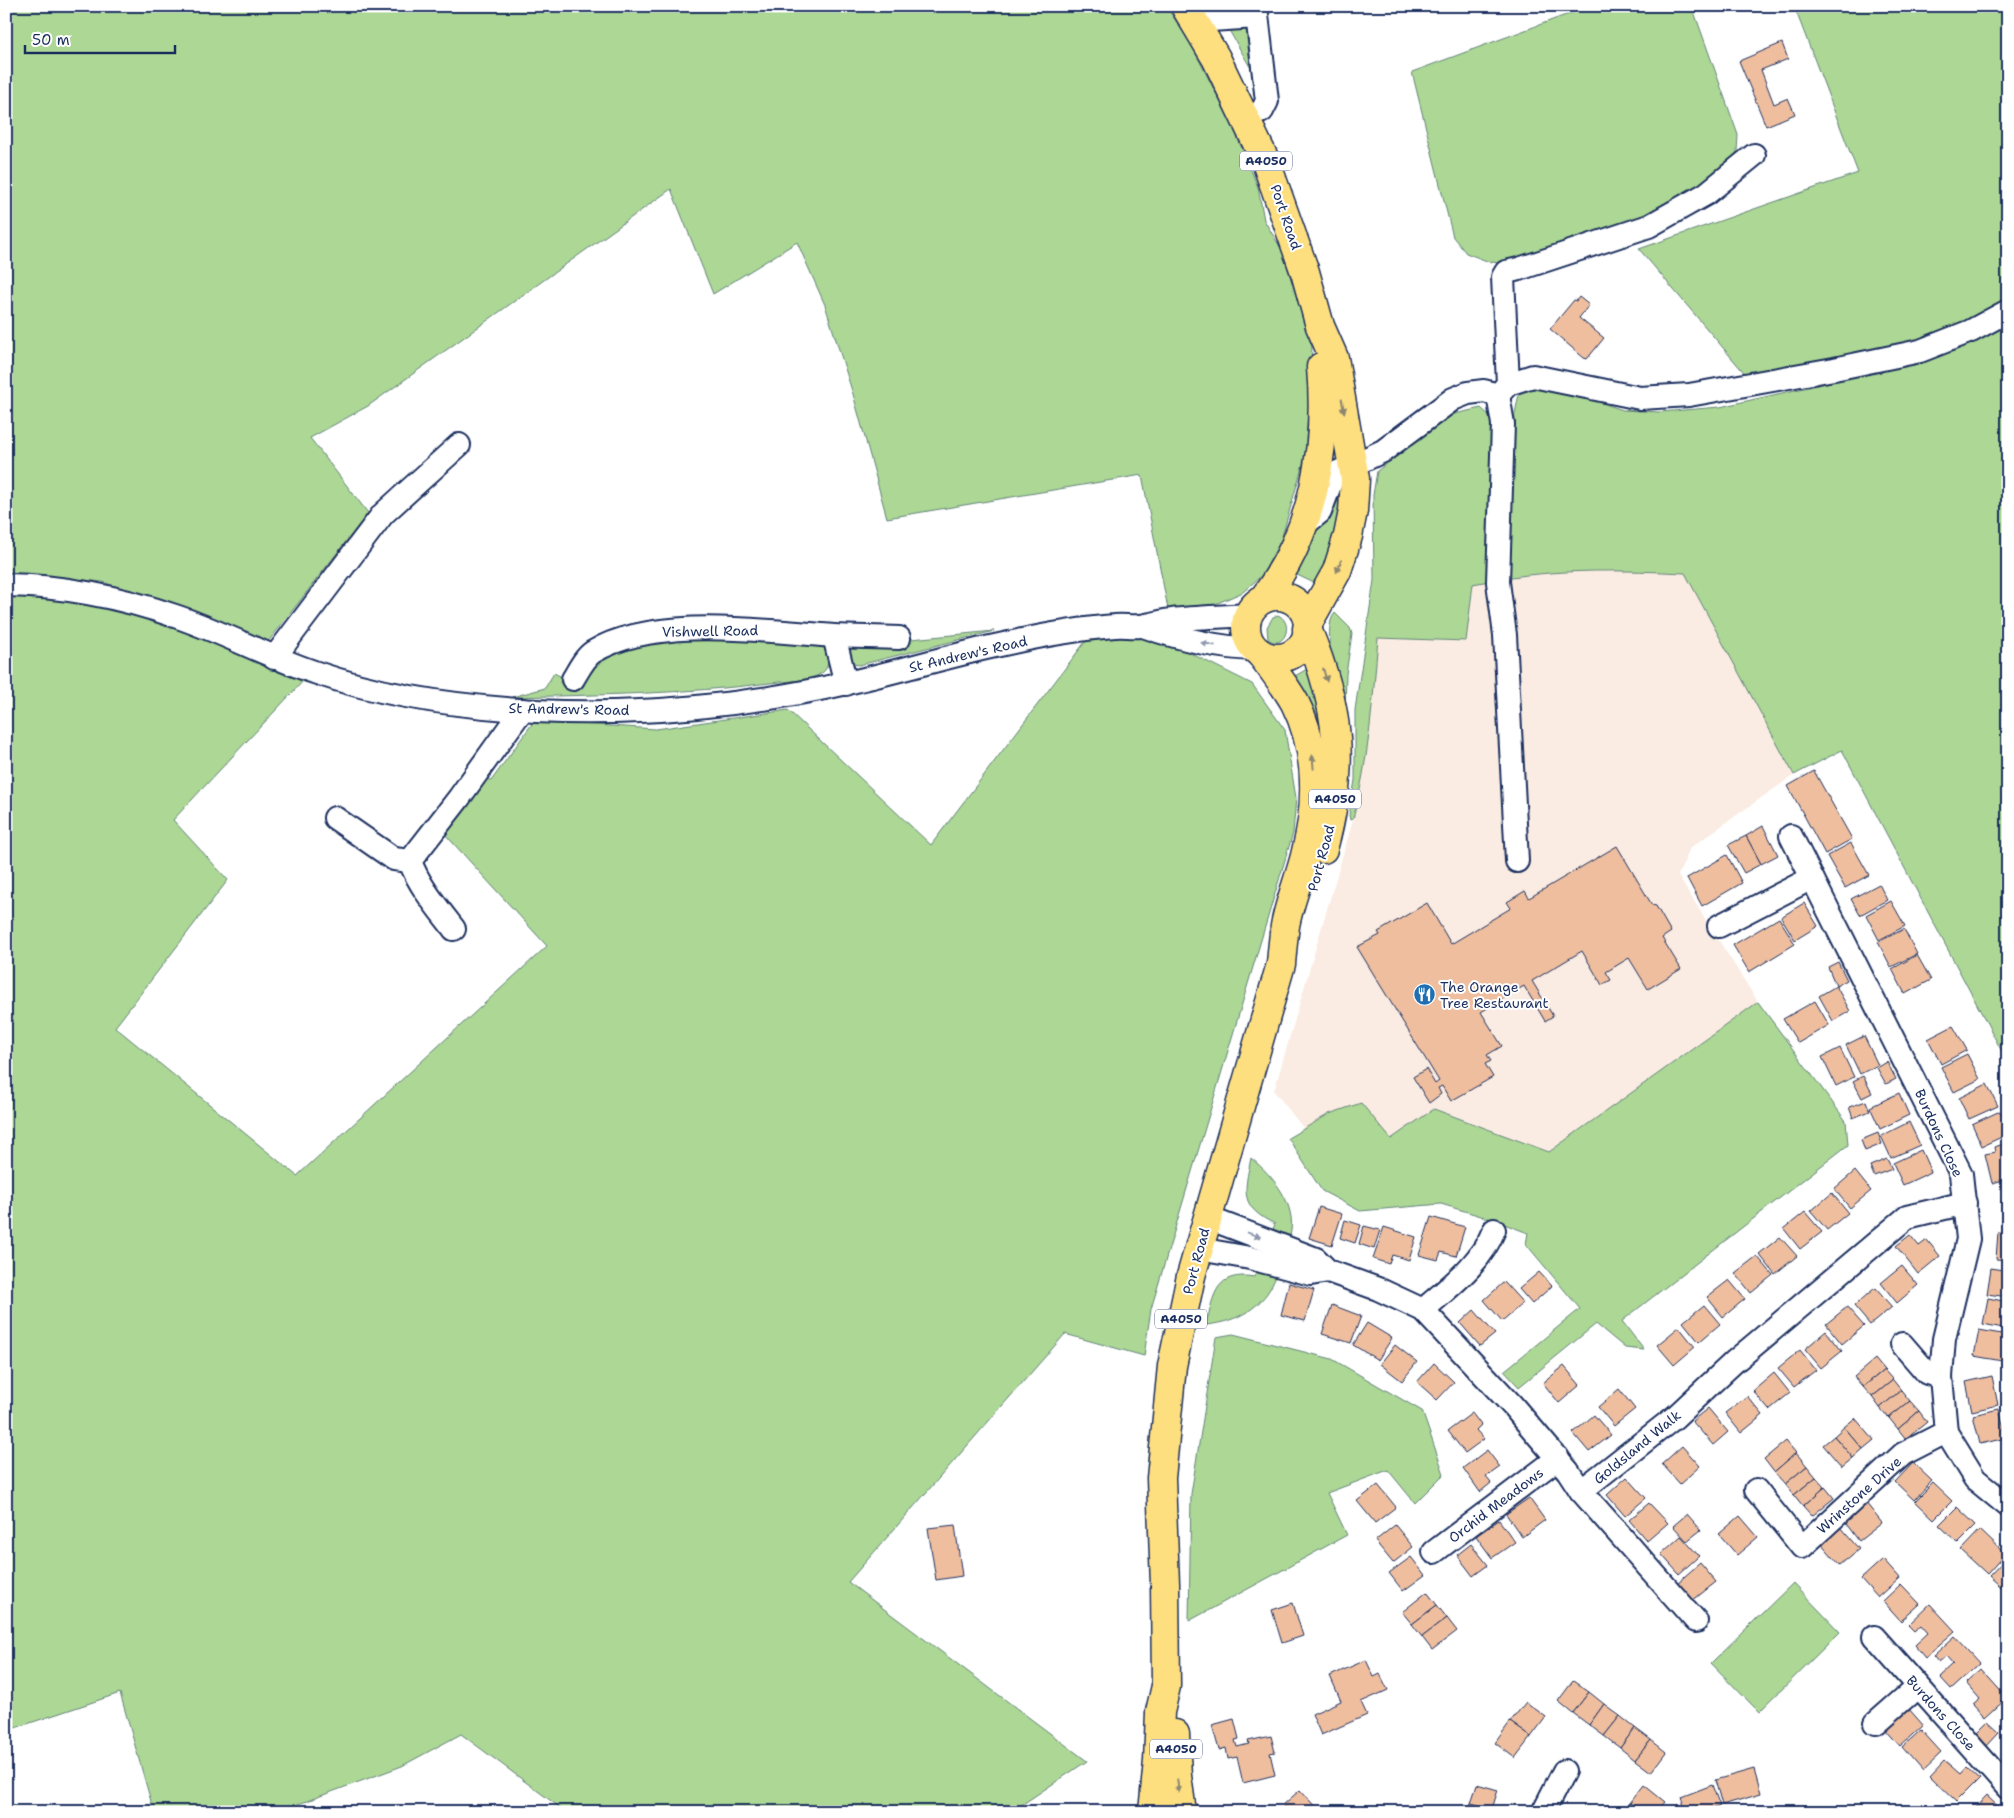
<svg xmlns="http://www.w3.org/2000/svg" width="2014" height="1818" font-family="'Shantell Sans',sans-serif">
  <style>
    .built { fill: #faece2 }
    .green { fill: #acd795; stroke: #64837a }
    .building { fill: #efbe9f; stroke: #1b2f5e }
    .lines { fill: none; stroke-linecap: round; stroke-linejoin: round }
    .minor-casing { stroke: #1b2f5e; stroke-width: 26 }
    .major-casing { stroke: #1b2f5e; stroke-width: 31 }
    .minor { stroke: #fff; stroke-width: 22 }
    .major { stroke: #fedf80; stroke-width: 28 }
    .oneway { fill: #8c876f }
    .oneway2 { fill: #8d97ae }
    .labels { text-anchor: middle; stroke-width: 4; stroke-linejoin: round; paint-order: stroke }
    .shield { fill: #fff; stroke: #5f6d8e; stroke-width: 1 }
    .shield-label { font-size: 12px; font-weight: bold; fill: #1b2f5e }
    .street-label { font-size: 14px; fill: #1b2f5e; stroke: #fff }
    .poi-label { font-size: 14px; fill: #1b2f5e; stroke: #fff; text-anchor: start }
  </style>
  <rect width="100%" height="100%" fill="#fff"/>
  <filter id="ink" filterUnits="userSpaceOnUse"><feTurbulence type="fractalNoise" baseFrequency=".02" numOctaves="2"/><feDisplacementMap in="SourceGraphic" scale="10" xChannelSelector="R" yChannelSelector="G"/><feConvolveMatrix kernelMatrix="1 2 1 2 8 2 1 2 1" color-interpolation-filters="sRGB"/></filter>
  <g filter="url(#ink)">
    <path class="built" d="M1624,570l61,3 109,202 -104,73 -12,28 80,126 -209,150 -115,-43 -43,30 -62,-25 -25,15 -30,-38 84,-288 14,-93 6,-72 88,3 7,-58 69,-10z"/>
    <g class="green">
      <path d="M6,6h1160l25,38 42,83 25,60 6,33 18,30 30,97 -7,110 -24,83 -19,35 -19,17 -39,17 -22,2 -14,-2 -26,-134 -255,43 -34,-124 -28,-89 -28,-63 -84,52 -42,-105 -303,217 -58,32 58,75 -100,129 -165,-60 -97,-10z"/>
      <path d="M1573,6h119l46,129 -1,17 -12,18 -92,52 -129,42 -17,-3 -21,-8 -13,-16 -41,-165 162,-60z"/>
      <path d="M1794,6h214v294l-37,25 -59,20 -165,31 -108,-127 219,-76z"/>
      <path d="M1226,25l23,3 8,51z"/>
      <path d="M2008,323v740l-166,-313 -48,25 -109,-202c-61,-3 -120,-4 -181,5l9,-155 6,-29 13,-10 42,10 49,16 37,2 60,-5 208,-47z"/>
      <path d="M1481,408l9,8 4,10 -5,155 -16,3 -7,57 -88,-3c-5,60 -9,123 -25,181l-3,1 -1,-5 6,-35v-70l19,-130 -1,-85 4,-24 73,-56z"/>
      <path d="M1340,481l5,16 -17,64 -14,22 -21,-10 22,-40z"/>
      <path d="M6,593l83,9 74,22 142,55 -132,141 55,60 -113,147 182,149 250,-230 -104,-114 39,-57 9,6 43,-60 122,8 132,-19 143,135 154,-203 47,-8 52,16 68,34 33,46 11,68 -3,35 -142,476 -7,47 -79,-22 -217,248 239,179 -76,51h-445l-105,-78 -59,32 -125,46h-123l-34,-119 -114,38z"/>
      <path d="M1335,613l15,15 2,6 -6,40 -1,38c-5,-21 -25,-83 -10,-99z"/>
      <path d="M1278,615c17,8 6,36 -10,24l-1,-12 6,-10z"/>
      <path d="M994,631l-135,34 -6,-1 -4,-13c7,-14 47,-6 61,-5l1,-7z"/>
      <path d="M680,637l140,6 6,5c3,9 4,19 -4,25 -13,9 -37,8 -52,10 -86,11 -172,12 -258,14l33,-9 9,-15 8,4 -2,5 4,6 5,1 36,-37z"/>
      <path d="M1309,668l20,85 -36,-76z"/>
      <path d="M1758,1002l88,119 2,24 -226,176 22,29 -19,-2 -29,-24 -77,63 -15,-16 76,-62 -54,-65 2,-11 -37,-14 -50,-15 -81,7 -38,-20 -34,-53 41,-24 32,-11 30,36 43,-30 115,43z"/>
      <path d="M1251,1158c22,18 47,47 39,78l-17,-7 2,-5c-36,-17 -31,-32 -24,-66z"/>
      <path d="M1256,1273l20,3c-11,31 -39,46 -70,49 8,-32 10,-54 49,-48z"/>
      <path d="M1233,1334l99,25 90,52 22,63 -29,29 -27,-33 -61,23 20,42 -158,86 2,-127 25,-157z"/>
      <path d="M1793,1583l47,49 -81,80 -48,-49z"/>
    </g>
    <g class="building">
      <path d="M1782,43l6,16 -27,11 13,34 14,-6 7,16 -29,12 -27,-65z"/>
      <path d="M1579,297l10,8 -10,13 25,20 -17,21 -3,-1 -34,-29 24,-29 2,1z"/>
      <path d="M1814,771l38,68 -27,15 -37,-68z"/>
      <path d="M1763,826l15,29 -17,9 -15,-28z"/>
      <path d="M1746,836l15,28 -17,9 -16,-28z"/>
      <path d="M1851,843l18,32 -24,13 -18,-32z"/>
      <path d="M1617,846l35,59 4,1 15,26 -9,6 19,31 -33,20 -19,-31 -23,14 5,8 -9,5 -20,-34 -50,30 21,35 -8,5 -21,-35 -43,26 21,34 -15,9 4,6 -6,3 8,13 -42,24 -9,-15 -4,2 3,6 -12,9 -16,-26 13,-8 9,15 4,-3 -82,-134 23,-12 -2,-3 49,-29 24,41 60,-36 -4,-6 18,-11 4,7z"/>
      <path d="M1727,855l15,28 -40,23 -15,-28z"/>
      <path d="M1879,884l8,16 -27,15 -9,-16z"/>
      <path d="M1891,901l14,25 -26,14 -13,-25z"/>
      <path d="M1804,903l14,23 -23,14 -14,-23z"/>
      <path d="M1779,918l16,26 -46,28 -16,-27z"/>
      <path d="M1904,929l13,25 -26,13 -13,-25z"/>
      <path d="M1917,955l14,25 -26,14 -13,-25z"/>
      <path d="M1838,962l9,18 -11,6 -8,-19z"/>
      <path d="M1836,986l14,25 -17,10 -14,-25z"/>
      <path d="M1815,1001l14,24 -31,18 -15,-24z"/>
      <path d="M1953,1026l14,24 -26,14 -13,-25z"/>
      <path d="M1864,1036l14,29 -18,9 -14,-29z"/>
      <path d="M1840,1048l14,29 -18,9 -14,-29z"/>
      <path d="M1967,1054l13,25 -26,13 -13,-25z"/>
      <path d="M1887,1062l9,17 -10,5 -9,-16z"/>
      <path d="M1863,1076l9,17 -10,5 -9,-17z"/>
      <path d="M1987,1084l11,22 -29,13 -10,-21z"/>
      <path d="M1899,1093l10,22 -29,14 -10,-22z"/>
      <path d="M1866,1101l4,10 -17,7 -4,-11z"/>
      <path d="M2000,1111l8,16v7l-26,12 -10,-22z"/>
      <path d="M1909,1122l11,23 -29,13 -10,-22z"/>
      <path d="M1878,1133l4,11 -17,7 -4,-11z"/>
      <path d="M2008,1143v36l-16,4 -7,-29 10,-2 -1,-5z"/>
      <path d="M1921,1150l10,22 -28,13 -10,-22z"/>
      <path d="M1887,1159l5,10 -18,7 -4,-10z"/>
      <path d="M1855,1171l16,20 -21,17 -16,-19z"/>
      <path d="M1832,1193l16,20 -21,17 -16,-19z"/>
      <path d="M2008,1200v29l-7,-27z"/>
      <path d="M1319,1207l23,7 -10,31 -23,-7z"/>
      <path d="M1805,1212l17,20 -22,17 -16,-20z"/>
      <path d="M1431,1217l34,10 -9,29 -15,-4 -3,8 -19,-5z"/>
      <path d="M1345,1220l16,5 -6,18 -15,-5z"/>
      <path d="M1364,1226l16,4 -6,19 -15,-5z"/>
      <path d="M1384,1227l32,10 -7,23 -17,-5 -3,9 -16,-5z"/>
      <path d="M1998,1232l10,1v27l-12,-1z"/>
      <path d="M1910,1235l9,11 8,-6 13,16 -22,18 -22,-28z"/>
      <path d="M1780,1237l17,19 -22,18 -16,-20z"/>
      <path d="M1757,1256l16,19 -22,18 -16,-20z"/>
      <path d="M1902,1266l16,19 -21,18 -16,-20z"/>
      <path d="M1991,1268l17,3v26l-21,-3z"/>
      <path d="M1539,1272l13,14 -20,18 -13,-15z"/>
      <path d="M1729,1280l16,19 -22,18 -16,-20z"/>
      <path d="M1504,1282l19,21 -21,18 -18,-21z"/>
      <path d="M1289,1283l25,7 -9,31 -24,-6z"/>
      <path d="M1875,1288l17,19 -22,18 -16,-19z"/>
      <path d="M1988,1298l20,4v27l-25,-5z"/>
      <path d="M1332,1305l29,11 -10,27 -29,-9z"/>
      <path d="M1704,1305l16,19 -21,18 -16,-20z"/>
      <path d="M1847,1307l17,19 -22,18 -16,-20z"/>
      <path d="M1474,1310l21,24 -15,12 -20,-23z"/>
      <path d="M1367,1323l25,15 -14,22 -25,-15z"/>
      <path d="M1679,1327l16,20 -21,18 -17,-20z"/>
      <path d="M1979,1330l28,5 -5,26 -28,-5z"/>
      <path d="M1826,1331l16,20 -21,17 -16,-19z"/>
      <path d="M1395,1345l22,17 -15,19 -22,-17z"/>
      <path d="M1800,1350l16,20 -22,17 -16,-19z"/>
      <path d="M1875,1359l9,11 -21,17 -9,-10z"/>
      <path d="M1434,1363l20,19 -17,18 -20,-18z"/>
      <path d="M1564,1366l16,19 -21,18 -16,-20z"/>
      <path d="M1884,1370l9,10 -21,17 -9,-10z"/>
      <path d="M1774,1373l16,20 -21,17 -16,-19z"/>
      <path d="M1992,1376l6,29 -26,6 -6,-29z"/>
      <path d="M1893,1380l8,10 -21,18 -8,-11z"/>
      <path d="M1619,1389l16,20 -21,17 -16,-19z"/>
      <path d="M1901,1390l9,11 -21,17 -9,-10z"/>
      <path d="M1747,1396l16,19 -22,18 -16,-20z"/>
      <path d="M1910,1401l9,10 -21,18 -9,-11z"/>
      <path d="M1708,1408l20,24 -15,13 -21,-24z"/>
      <path d="M1999,1409l7,29 -26,6 -7,-29z"/>
      <path d="M1919,1411l8,11 -21,17 -8,-10z"/>
      <path d="M1472,1413l9,12 -5,5 8,9 -19,14 -17,-22z"/>
      <path d="M1594,1415l17,20 -22,17 -16,-19z"/>
      <path d="M1855,1418l19,22 -11,9 -19,-22z"/>
      <path d="M1844,1427l19,22 -10,9 -19,-22z"/>
      <path d="M1834,1436l19,22 -11,9 -19,-22z"/>
      <path d="M1786,1441l10,12 -22,19 -10,-13z"/>
      <path d="M1682,1446l18,20 -20,18 -18,-20z"/>
      <path d="M1487,1450l13,17 -14,10 5,6 -11,9 -17,-24z"/>
      <path d="M1796,1453l11,13 -22,18 -11,-12z"/>
      <path d="M1913,1463l19,18 -18,19 -19,-18z"/>
      <path d="M1807,1466l9,11 -22,18 -9,-11z"/>
      <path d="M1627,1477l19,21 -21,18 -18,-21z"/>
      <path d="M1816,1477l9,10 -22,19 -9,-11z"/>
      <path d="M1933,1483l19,18 -18,18 -19,-18z"/>
      <path d="M1378,1485l18,22 -21,16 -18,-22z"/>
      <path d="M1825,1487l9,11 -22,18 -9,-10z"/>
      <path d="M1529,1498l16,22 -23,17 -16,-23z"/>
      <path d="M1649,1503l19,20 -21,18 -18,-21z"/>
      <path d="M1866,1503l16,20 -23,18 -15,-20z"/>
      <path d="M1957,1507l19,18 -18,18 -19,-18z"/>
      <path d="M1687,1514l14,16 -14,11 -14,-15z"/>
      <path d="M1740,1516l18,21 -21,18 -18,-21z"/>
      <path d="M1499,1520l16,22 -23,16 -16,-22z"/>
      <path d="M955,1525l7,51 -26,4 -8,-52z"/>
      <path d="M1395,1525l18,22 -20,16 -18,-22z"/>
      <path d="M1839,1526l20,23 -19,16 -20,-23z"/>
      <path d="M1980,1530l25,24 -18,20 -26,-24z"/>
      <path d="M1681,1536l18,20 -20,18 -18,-20z"/>
      <path d="M1471,1544l17,21 -15,11 -16,-21z"/>
      <path d="M1411,1557l14,18 -22,16 -14,-18z"/>
      <path d="M2007,1557l1,1v35l-19,-17z"/>
      <path d="M1883,1559l17,19 -22,20 -17,-19z"/>
      <path d="M1700,1563l16,19 -24,19 -15,-18z"/>
      <path d="M1901,1584l19,20 -19,17 -18,-20z"/>
      <path d="M1427,1592l10,13 -25,19 -10,-12z"/>
      <path d="M1293,1603l10,33 -21,7 -10,-33z"/>
      <path d="M1930,1604l25,27 -30,26 -10,-12 13,-12 -7,-8 -7,6 -6,-6z"/>
      <path d="M1437,1605l10,13 -25,19 -10,-13z"/>
      <path d="M1447,1618l10,13 -25,19 -10,-13z"/>
      <path d="M1955,1636l25,27 -29,26 -11,-12 13,-12 -7,-8 -7,6 -6,-7z"/>
      <path d="M1366,1660l8,17 6,-3 8,16 -27,12 6,13 -46,20 -9,-21 29,-13 -11,-25z"/>
      <path d="M1981,1669l25,28 -22,20 -11,-12 7,-6 -14,-16z"/>
      <path d="M1573,1681l16,11 -16,21 -15,-12z"/>
      <path d="M1589,1692l15,12 -15,21 -16,-12z"/>
      <path d="M1526,1702l20,15 -15,20 -21,-15z"/>
      <path d="M1604,1704l16,12 -16,20 -15,-11z"/>
      <path d="M1908,1708l15,17 -23,21 -15,-17z"/>
      <path d="M1620,1716l15,12 -15,20 -16,-12z"/>
      <path d="M1234,1719l5,20 -4,1 2,7 12,-3 -1,-3 23,-5 4,16 -5,1 5,22 -32,8 -6,-26 -9,2 -2,-11 -7,2 -7,-25z"/>
      <path d="M1510,1722l21,15 -16,21 -20,-15z"/>
      <path d="M1987,1722l12,11 -13,14 -12,-12z"/>
      <path d="M1635,1728l16,12 -16,20 -15,-12z"/>
      <path d="M1921,1730l20,22 -19,18 -20,-23z"/>
      <path d="M1651,1740l15,12 -15,20 -16,-12z"/>
      <path d="M1944,1761l16,14 7,-8 13,12 -23,23 -27,-26z"/>
      <path d="M1754,1769l7,25 -39,11 -7,-25z"/>
      <path d="M1477,1784l21,6 -6,19 -21,-6z"/>
      <path d="M1644,1785l21,17 -8,10h-16l-11,-9z"/>
      <path d="M1712,1785l8,21 -16,6h-18l-5,-15z"/>
      <path d="M1300,1790l20,22h-30l-7,-7z"/>
      <path d="M1987,1796l17,16h-32z"/>
      <path d="M1471,1803l21,6 -1,3h-23z"/>
      <path d="M1630,1803l11,9h-19z"/>
    </g>
    <g class="lines">
      <defs>
        <g id="minor">
          <path d="M1198,26l13,-6 46,-3"/>
          <path d="M1246,118l16,-7 5,-10 -11,-95"/>
          <path d="M1508,384l-5,-107 3,-5 13,-3 130,-43 57,-32 48,-39"/>
          <path d="M1498,395l5,29 -5,158 7,53 12,226"/>
          <path d="M1309,521l11,-9 14,-38 49,-23 70,-52 15,-6 16,-2 14,4 10,-11 25,-8 107,22 49,-3 145,-26 86,-18 51,-20 37,-20"/>
          <path d="M6,585c58,1 114,12 169,31 48,16 93,41 142,57 69,24 146,34 219,38 101,5 212,-5 311,-28 49,-11 98,-26 148,-37 39,-9 80,-17 120,-20 8,-1 17,1 25,0 11,-1 21,-5 32,-6 25,-3 51,-3 76,-5"/>
          <path d="M1143,626c37,13 74,22 113,23"/>
          <path d="M834,636l12,48"/>
          <path d="M274,658l109,-144 76,-69"/>
          <path d="M573,679c5,-8 12,-22 20,-27 61,-37 171,-21 241,-16 21,1 43,1 65,2"/>
          <path d="M335,818l59,41 16,2"/>
          <path d="M1791,836l170,338 7,65 -24,100 -3,38 5,55 29,47 33,27"/>
          <path d="M1719,926l93,-48"/>
          <path d="M454,929c-16,-21 -35,-43 -44,-68l49,-63 63,-88"/>
          <path d="M1208,1218l108,41 12,12"/>
          <path d="M1199,1249l51,9 61,16 17,-3 50,18 45,21 89,95 56,66 13,20 115,130"/>
          <path d="M1423,1310c27,-24 57,-45 71,-80"/>
          <path d="M1902,1344l25,29 14,4"/>
          <path d="M1756,1490l46,57 101,-93 43,-22"/>
          <path d="M1581,1491l94,-74 59,-55 173,-145 58,-14"/>
          <path d="M1434,1552l124,-94"/>
          <path d="M1874,1637l134,151"/>
          <path d="M1876,1723l41,-36"/>
          <path d="M1543,1812l21,-41"/>
        </g>
        <g id="major">
          <path d="M1185,6l31,52 50,104 39,110 15,54 14,32 21,121 -2,32 -5,25 -11,35 -29,52"/>
          <circle cx="1277" cy="627" r="31"/>
          <path d="M1263,599c51,-66 65,-151 58,-232"/>
          <path d="M1307,629c33,79 39,137 16,220"/>
          <path d="M1175,1734l2,42 5,36"/>
          <path d="M1153,1812l5,-51 2,-49 6,-26 -1,-102 -4,-106 11,-112 19,-90 90,-312c1,-12 2,-25 4,-38 4,-23 14,-46 20,-70 13,-50 14,-105 -10,-153 -10,-18 -23,-34 -35,-50"/>
        </g>
      </defs>
      <use href="#minor" class="minor-casing"/>
      <use href="#major" class="major-casing"/>
      <use href="#minor" class="minor"/>
      <use href="#major" class="major"/>
    </g>
    <defs><path id="oneway-solid" d="M-6-.8H1V-3.2L6.5 0L1 3.2V.8H-6Z" transform="scale(1.25)"/></defs>
    <g class="oneway">
      <use href="#oneway-solid" transform="translate(1343 406) rotate(79)"/>
      <use href="#oneway-solid" transform="translate(1339 566) rotate(111)"/>
      <use href="#oneway-solid" transform="translate(1325 675) rotate(74)"/>
      <use href="#oneway-solid" transform="translate(1313 762) rotate(-95)"/>
      <use href="#oneway-solid" transform="translate(1178 1786) rotate(84)"/>
    </g>
    <g class="oneway2">
      <use href="#oneway-solid" transform="translate(1208 644) rotate(-169)"/>
      <use href="#oneway-solid" transform="translate(1254 1235) rotate(20)"/>
    </g>
  </g>
  <defs>
    <symbol id="restaurant-disc" viewBox="-11 -11 22 22"><circle r="9.5" fill="#1f6fb2" stroke="#fff"/><path d="M-5-6h1v4h1v-4h1v4h1v-4h1v5L-1.5 .5V6h-2V.5L-5-1ZM5-6V6H3V1.5H1.5Q1.5-4 5-6Z" fill="#fff"/></symbol>
  </defs>
  <g fill-rule="evenodd">
    <use href="#restaurant-disc" x="1412" y="982" width="25" height="25"/>
  </g>
  <g class="labels">
    <g class="shield">
      <rect x="1240" y="151.5" width="52" height="19" rx="4"/>
      <rect x="1309" y="789.5" width="52" height="19" rx="4"/>
      <rect x="1155" y="1309.5" width="52" height="19" rx="4"/>
      <rect x="1150" y="1739.5" width="52" height="19" rx="4"/>
    </g>
    <g class="shield-label">
      <text x="1266" y="165">A4050</text>
      <text x="1335" y="803">A4050</text>
      <text x="1181" y="1323">A4050</text>
      <text x="1176" y="1753">A4050</text>
    </g>
    <g class="street-label">
      <text transform="translate(1286 217) rotate(71)" y="5">Port Road</text>
      <text transform="translate(710 631) rotate(-1)" y="5">Vishwell Road</text>
      <text transform="translate(968 654) rotate(-13)" y="5">St Andrew's Road</text>
      <text transform="translate(569 709) rotate(1)" y="5">St Andrew's Road</text>
      <text transform="translate(1321 858) rotate(-75)" y="5">Port Road</text>
      <text transform="translate(1939 1133) rotate(65)" y="5">Burdons Close</text>
      <text transform="translate(1196 1261) rotate(-75)" y="5">Port Road</text>
      <text transform="translate(1637 1447) rotate(-39)" y="5">Goldsland Walk</text>
      <text transform="translate(1859 1495) rotate(-42)" y="5">Wrinstone Drive</text>
      <text transform="translate(1496 1505) rotate(-37)" y="5">Orchid Meadows</text>
      <text transform="translate(1941 1713) rotate(48)" y="5">Burdons Close</text>
    </g>
    <g class="poi-label">
      <text x="1440" y="992">The Orange<tspan x="1440" dy="16">Tree Restaurant</tspan></text>
    </g>
  </g>
  <rect width="2014" height="1818" fill="none" stroke="#fff" stroke-width="25"/>
  <rect x="12" y="12" width="1989" height="1793" fill="none" stroke="#1b2f5e" stroke-width="2" filter="url(#ink)"/>
  <path d="M25 45v8h150v-8" fill="none" stroke="#1b2f5e" stroke-width="2.5"/>
  <text x="32" y="45" font-size="15" fill="#1b2f5e" stroke="#ffffff" stroke-width="4" paint-order="stroke">50 m</text>
</svg>
